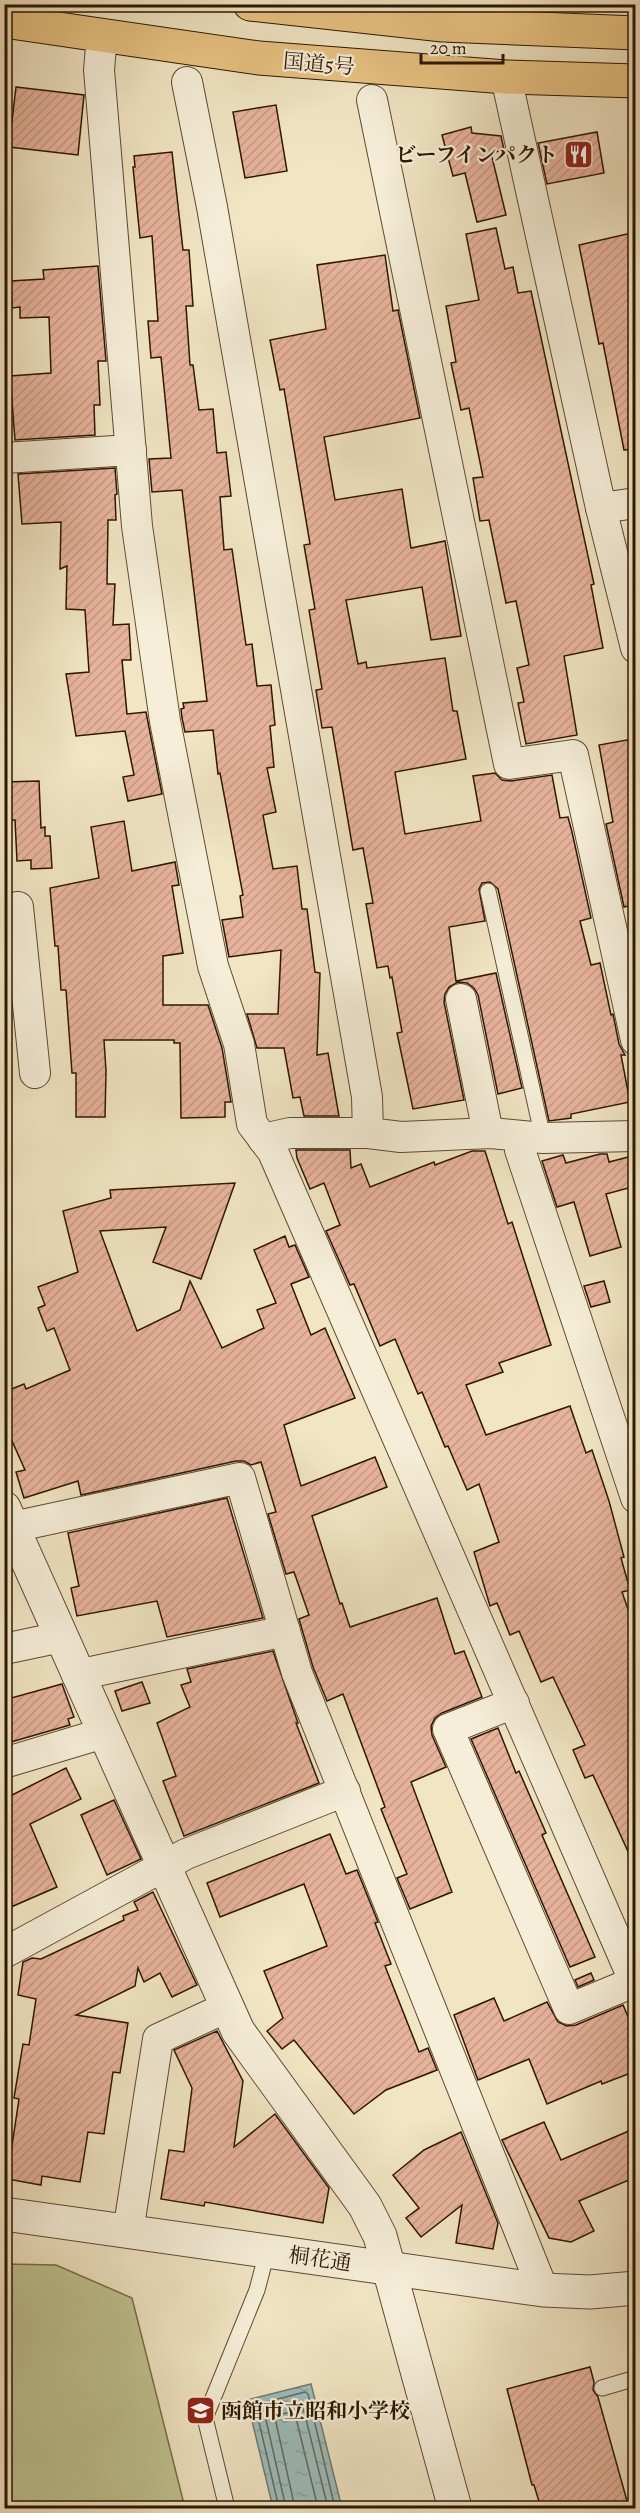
<svg xmlns="http://www.w3.org/2000/svg" width="640" height="2513" font-family="Alegreya,'Noto Serif JP',serif">
  <style>
    .grass { fill: #bfc390; stroke: #766d48; stroke-width: 1.5 }
    .water { fill: url(#water-ripples); stroke: #707b71; stroke-width: 1.5 }
    .lines { fill: none; stroke-linecap: round; stroke-linejoin: round }
    .shore { stroke: #646a5e; stroke-width: 1.5 }
    .building { fill: url(#building-hatch); stroke: #2c1700; stroke-width: 1.5 }
    .service-casing { stroke: #5d4a31; stroke-width: 17 }
    .minor-casing { stroke: #5d4a31; stroke-width: 32 }
    .tertiary-casing { stroke: #5d4a31; stroke-width: 35 }
    .trunk-casing { stroke: #2c1700; stroke-width: 35 }
    .service { stroke: #f6eed9; stroke-width: 15 }
    .minor { stroke: #f6eed9; stroke-width: 30 }
    .tertiary { stroke: #f6eed9; stroke-width: 33 }
    .trunk { stroke: #e8c282; stroke-width: 33 }
    .labels { text-anchor: middle; stroke-width: 4.5; stroke-linejoin: round; paint-order: stroke }
    .street-label { font-size: 21px; fill: #2c1700; stroke: #f6eed9 }
    .poi-label { font-size: 21px; font-weight: bold; fill: #2c1700; stroke: #f6eed9; text-anchor: end }
  </style>
  <defs>
    <pattern id="water-ripples" width="26" height="14" patternUnits="userSpaceOnUse" patternTransform="scale(1.5)"><rect width="26" height="14" fill="#9dbdbc"/><path d="M2 4q2-2 4 0t4 0M15 11q2-2 4 0t4 0" fill="none" stroke="#87a2a0"/></pattern>
    <pattern id="building-hatch" width="6" height="6" patternUnits="userSpaceOnUse" patternTransform="scale(1.5)"><rect width="6" height="6" fill="#e8b39d"/><path d="M-1 1l2-2M0 6l6-6M5 7l2-2" fill="none" stroke="#c79985"/></pattern>
  </defs>
  <rect width="100%" height="100%" fill="#f1e5c4"/>
  <filter id="stains"><feTurbulence type="fractalNoise" baseFrequency=".00333" numOctaves="4"/><feColorMatrix values="0 0 0 0 .2 0 0 0 0 .09 0 0 0 0 .02 0 0 0 .5 -.17"/></filter>
  <radialGradient id="worn" r=".72"><stop offset=".6" stop-color="#630" stop-opacity="0"/><stop offset="1" stop-color="#630" stop-opacity=".3"/></radialGradient>
  <path class="grass" d="M5,2264l51,1 76,33 53,210h-180z"/>
  <path class="water" d="M311,2384l31,124h-69l-26,-108z"/>
  <g class="lines">
    <g class="shore">
      <path d="M279,2508l-24,-103 50,-13 3,2 27,114"/>
      <path d="M286,2508l-22,-97 35,-10 3,2 26,105"/>
      <path d="M295,2508l-20,-90 2,-3 15,-3 3,2 23,94"/>
    </g>
  </g>
  <g class="building">
    <path d="M16,87l68,8 -6,60 -69,-8z"/>
    <path d="M276,105l11,66 -42,7 -12,-66z"/>
    <path d="M471,127l1,6 29,3 3,14 -13,3 15,62 -29,7 -12,-49 -12,3 -11,-41z"/>
    <path d="M597,132l7,41 -57,11 -9,-41z"/>
    <path d="M172,152l11,98h6l4,56h-7l4,59h3l6,45 14,-1 4,44 9,-1 5,44 -11,1 4,53 8,-1 14,96 6,-1 5,42 14,-1 4,40 -5,1 4,41 -7,1 9,44 -13,3 10,54 24,-3 5,43h5l8,63 5,1 -3,82 11,-2 11,63h-35l-4,-19 -7,1 -9,-50h-27l-10,-34h31l3,-64 -52,7 -7,-37 21,-3 -3,-21 3,-1 -23,-122 -2,1 -5,-44 -28,2 -3,-14 -1,-9 3,-1 -1,-5 24,-2 -25,-211 -30,2 -3,-33 22,-1 -10,-101 -10,1 -3,-37h10l-6,-85 -12,2 -7,-71h2l-1,-11z"/>
    <path d="M496,228l9,41 8,-2 5,26 13,-2 63,293 -3,1 12,63 -39,8 13,79 -51,9 -8,-41 6,-1 -7,-34 12,-3 -13,-64 -10,2 -17,-83 -9,1 -7,-43 10,-1 -14,-69 -8,2 -10,-47 5,-1 -10,-56 33,-6 -13,-66z"/>
    <path d="M636,232v217l-12,1 -21,-107 -4,1 -20,-99z"/>
    <path d="M385,255l8,56 5,-1 22,108 -96,19 11,63 67,-11 9,59 34,-7 16,95 -30,4 -9,-53 -76,13 12,64 8,-2 1,6 78,-10 8,53h4l9,48 -71,13 10,62 76,-13 -8,-45 22,-3 7,7 9,1 41,-6 8,43 8,-1 4,15 19,86 -11,3 11,44 9,-2 11,52 2,-1 6,30 6,11h-4l9,47 -59,12v4l-22,3 -51,-232 -8,-7 -8,1 -3,6 6,32 -36,6 7,54 40,-8 26,115 -24,6 -20,-99 -4,-7 -7,-5 -9,-1 -9,5 -4,7 -1,8 20,98 -51,9 -16,-76 5,-1 -10,-55 -2,1 -2,-12 -11,2 -11,-64 7,-1 -10,-55 -10,2 -21,-123 -10,1 -6,-38 6,-1 -13,-79 6,-1 -11,-64 6,-1 -26,-155 -4,1 -10,-50 56,-11 -9,-64z"/>
    <path d="M98,266l8,95h-8l2,44h-6l1,30 -80,5 -5,-64 41,-3 -2,-56 -29,1v-11l-8,1 -1,-27 33,-2 -1,-9z"/>
    <path d="M115,468l2,26 -2,1 1,25h-8l-1,64h8l-2,41 16,-1 2,36h-9l5,54 19,-2 16,82 -34,7 -5,-24 11,-2 -9,-44 -49,5 -10,-62 23,-2 -4,-62 -19,-1 1,-43 -7,3 1,-47 -39,2 -4,-50z"/>
    <path d="M632,739l4,20v145l-12,3 -18,-83 7,-2 -14,-77z"/>
    <path d="M39,781l2,47 4,-1v9h5l2,32 -21,1v-9l-14,1 -2,-41h-11v-38z"/>
    <path d="M124,821l8,50 43,-9 4,23 -7,1 11,67 -20,3v49h45l14,43 9,54h-6v15l-44,1 -1,-75h-6v-3h-70l2,31 -1,46h-29v-44h-4l-6,-83h-5l-3,-44h-3l-5,-58 49,-10 -8,-51z"/>
    <path d="M296,1150h54l1,18 10,-4 9,23 64,-25 1,3 37,-14h13l23,73 4,-2 39,123 -52,18 4,9 -37,13 20,50 84,-29 16,47 6,-3 17,51 15,56 -3,1 9,32 -8,2 14,40 -7,3 7,18v216l-43,-94 -8,3 -12,-28 12,-5 -32,-68 -12,5 -22,-51 -9,4 -13,-32 -7,3 -16,-54 25,-10 -20,-58 -12,6 -19,-44 -3,1 -23,-55 -4,2 -23,-55 -15,7 -26,-62 -4,1 -24,-54 14,-6 -16,-42 -14,6 -13,-31z"/>
    <path d="M600,1154h7l2,8 27,-7v31l-30,8 15,53 -31,9 -16,-54 -17,5 -15,-46 21,-6 3,8z"/>
    <path d="M235,1183l-34,96 -48,-17 13,-35 -66,4 37,100 43,-21 10,-29 32,67 42,-20 -7,-18 19,-7 -22,-53 31,-14 4,11 6,-2 14,32 -18,7 20,51 14,-7 30,70 -71,27 17,61 74,-29 12,30 -75,29 28,88 2,-1 8,24 87,-29 18,56 9,-3 18,46 -40,16 -7,5 -4,8 1,9 14,32 -35,15 41,110 -42,17 -13,-31 10,-4 -26,-65 4,-2 -42,-113 -16,7 -14,-34 -14,-48 10,-4 -15,-43 -8,2 -18,-60 8,-2 -15,-50 -10,3 -7,-4h-8l-155,34 -3,-14 -54,17 -8,-26 9,-2 -21,-47v-31l20,-8 2,5 44,-19 -16,-42 -7,3 -9,-23 7,-3 -7,-18 40,-15 -15,-61 48,-13 -1,-8z"/>
    <path d="M604,1281l6,21 -19,5 -7,-21z"/>
    <path d="M227,1498l36,120 -96,19 -10,-36 -80,15 -6,-28 8,-2 -11,-53z"/>
    <path d="M273,1651l25,72h-2l23,60 -135,53 -21,-55 13,-5 -19,-53 33,-16 -9,-22 10,-3 -4,-13z"/>
    <path d="M142,1682l8,21 -28,8 -7,-20z"/>
    <path d="M62,1684l12,33 -6,2 2,6 -66,19v-44z"/>
    <path d="M498,1728l18,45 3,-2 27,62 -4,2 53,122 -25,10 -99,-228z"/>
    <path d="M66,1768l15,31 -51,25 27,63 -53,23v-111z"/>
    <path d="M114,1800l27,59 -34,16 -26,-60z"/>
    <path d="M330,1834l16,40 11,-4 21,52 -3,1 16,41 -6,2 34,86 9,-4 9,22 -51,20 -32,24 -60,-74 -12,9 -15,-18 16,-13 -19,-47 63,-25 -23,-62 -84,33 -13,-34z"/>
    <path d="M153,1892l44,93 -25,12 -12,-24 -16,9 -6,-14 -3,18 -59,29 52,8 -8,50 -7,-1 -9,62 -16,-2 -8,50 -38,-6 -1,9 -34,-6 12,-80 -5,-1 9,-54 6,1 7,-46 -18,-4 5,-33 9,-4 9,1 83,-39 -1,-4 15,-6 -4,-8z"/>
    <path d="M591,1973l3,7 -16,7 -3,-7z"/>
    <path d="M494,1998l10,23 43,-19 11,20 9,4 9,-1 47,-20 13,30v36l-34,13 -1,-3 -54,23 -18,-45 -51,21 -24,-65z"/>
    <path d="M217,2031l26,50 -9,66 41,-33 54,74 -6,35 -118,-21 -1,4 -43,-7 8,-49 15,2 8,-64 -18,-38z"/>
    <path d="M544,2122l17,38 75,-32v49l-57,24 15,30 -23,11 -22,-4 -47,-98z"/>
    <path d="M461,2132l37,91 -5,26 -37,-6 6,-38 -41,32 -15,-19 13,-10 -26,-33 31,-25z"/>
    <path d="M590,2367l4,15 -1,8 5,7 31,111h-88l-7,-23h-2l-25,-96z"/>
  </g>
  <g class="lines">
    <defs>
      <g id="service">
        <path d="M488,891l55,247"/>
        <path d="M602,2388l34,-10"/>
        <path d="M227,2508l-22,-90 52,-128 10,-38"/>
      </g>
      <g id="minor">
        <path d="M102,35l-3,35 38,456 28,195 48,245 26,78 13,80 21,28 363,833"/>
        <path d="M506,77l95,431 35,140"/>
        <path d="M187,82l25,125 155,890 1,36"/>
        <path d="M372,100l137,664 64,-9 63,285"/>
        <path d="M4,458l127,-8"/>
        <path d="M601,508l35,-5"/>
        <path d="M18,907l17,166"/>
        <path d="M461,999l25,124 5,10"/>
        <path d="M519,1137l1,13 116,348"/>
        <path d="M263,1139l27,-6h78l33,4 90,-4 52,5 93,-2"/>
        <path d="M13,1527l227,-49 57,195 246,617"/>
        <path d="M4,1649l57,-12"/>
        <path d="M77,1675l208,-44"/>
        <path d="M514,1703l-66,26 121,280 65,-27"/>
        <path d="M4,1763l100,-30"/>
        <path d="M4,1953l182,-99 159,-63"/>
        <path d="M128,2232l30,-193 69,-32"/>
      </g>
      <g id="tertiary">
        <path d="M4,1508l234,523 127,175 15,30 75,272"/>
        <path d="M4,2214l539,76 47,2 46,-4"/>
      </g>
      <g id="trunk">
        <path d="M250,4l193,21 193,8"/>
        <path d="M4,21l255,37 247,19 130,4"/>
      </g>
    </defs>
    <use href="#service" class="service-casing"/>
    <use href="#minor" class="minor-casing"/>
    <use href="#tertiary" class="tertiary-casing"/>
    <use href="#trunk" class="trunk-casing"/>
    <use href="#service" class="service"/>
    <use href="#minor" class="minor"/>
    <use href="#tertiary" class="tertiary"/>
    <use href="#trunk" class="trunk"/>
  </g>
  <defs>
    <symbol id="restaurant-square" viewBox="-11 -11 22 22"><rect x="-9" y="-9" width="18" height="18" rx="4" fill="#8f2418" stroke="#f6eed9"/><path d="M-5-6h1v4h1v-4h1v4h1v-4h1v5L-1.5 .5V6h-2V.5L-5-1ZM5-6V6H3V1.5H1.5Q1.5-4 5-6Z" fill="#fff"/></symbol>
    <symbol id="school-square" viewBox="-11 -11 22 22"><rect x="-9" y="-9" width="18" height="18" rx="4" fill="#8f2418" stroke="#f6eed9"/><path d="M0-5L7-2L0 1L-7-2ZM-4 1L0 2.5L4 1V4Q0 6-4 4Z" fill="#fff"/></symbol>
  </defs>
  <g fill-rule="evenodd">
    <use href="#restaurant-square" x="562" y="138" width="33" height="33"/>
    <use href="#school-square" x="184" y="2394" width="33" height="33"/>
  </g>
  <g class="labels">
    <g class="street-label">
      <text transform="translate(319 64) rotate(5)" y="7">国道5号</text>
      <text transform="translate(320 2259) rotate(8)" y="7">桐花通</text>
    </g>
    <g class="poi-label">
      <text x="558" y="162">ビーフインパクト</text>
      <text x="221" y="2418" text-anchor="start">函館市立昭和小学校</text>
    </g>
  </g>
  <rect width="640" height="2513" fill="none" stroke="#f1e5c4" stroke-width="24"/>
  <rect x="6" y="6" width="628" height="2501" fill="none" stroke="#2c1700" stroke-width="3"/>
  <rect x="12" y="12" width="616" height="2489" fill="none" stroke="#2c1700" stroke-width="1.5"/>
  <path d="M421 54v9h82v-9" fill="none" stroke="#2c1700" stroke-width="3"/>
  <text x="430" y="54" font-size="18" fill="#2c1700" stroke="#f6eed9" stroke-width="4.5" paint-order="stroke">20 m</text>
  <rect width="100%" height="100%" filter="url(#stains)"/>
  <rect width="100%" height="100%" fill="url(#worn)"/>
</svg>
